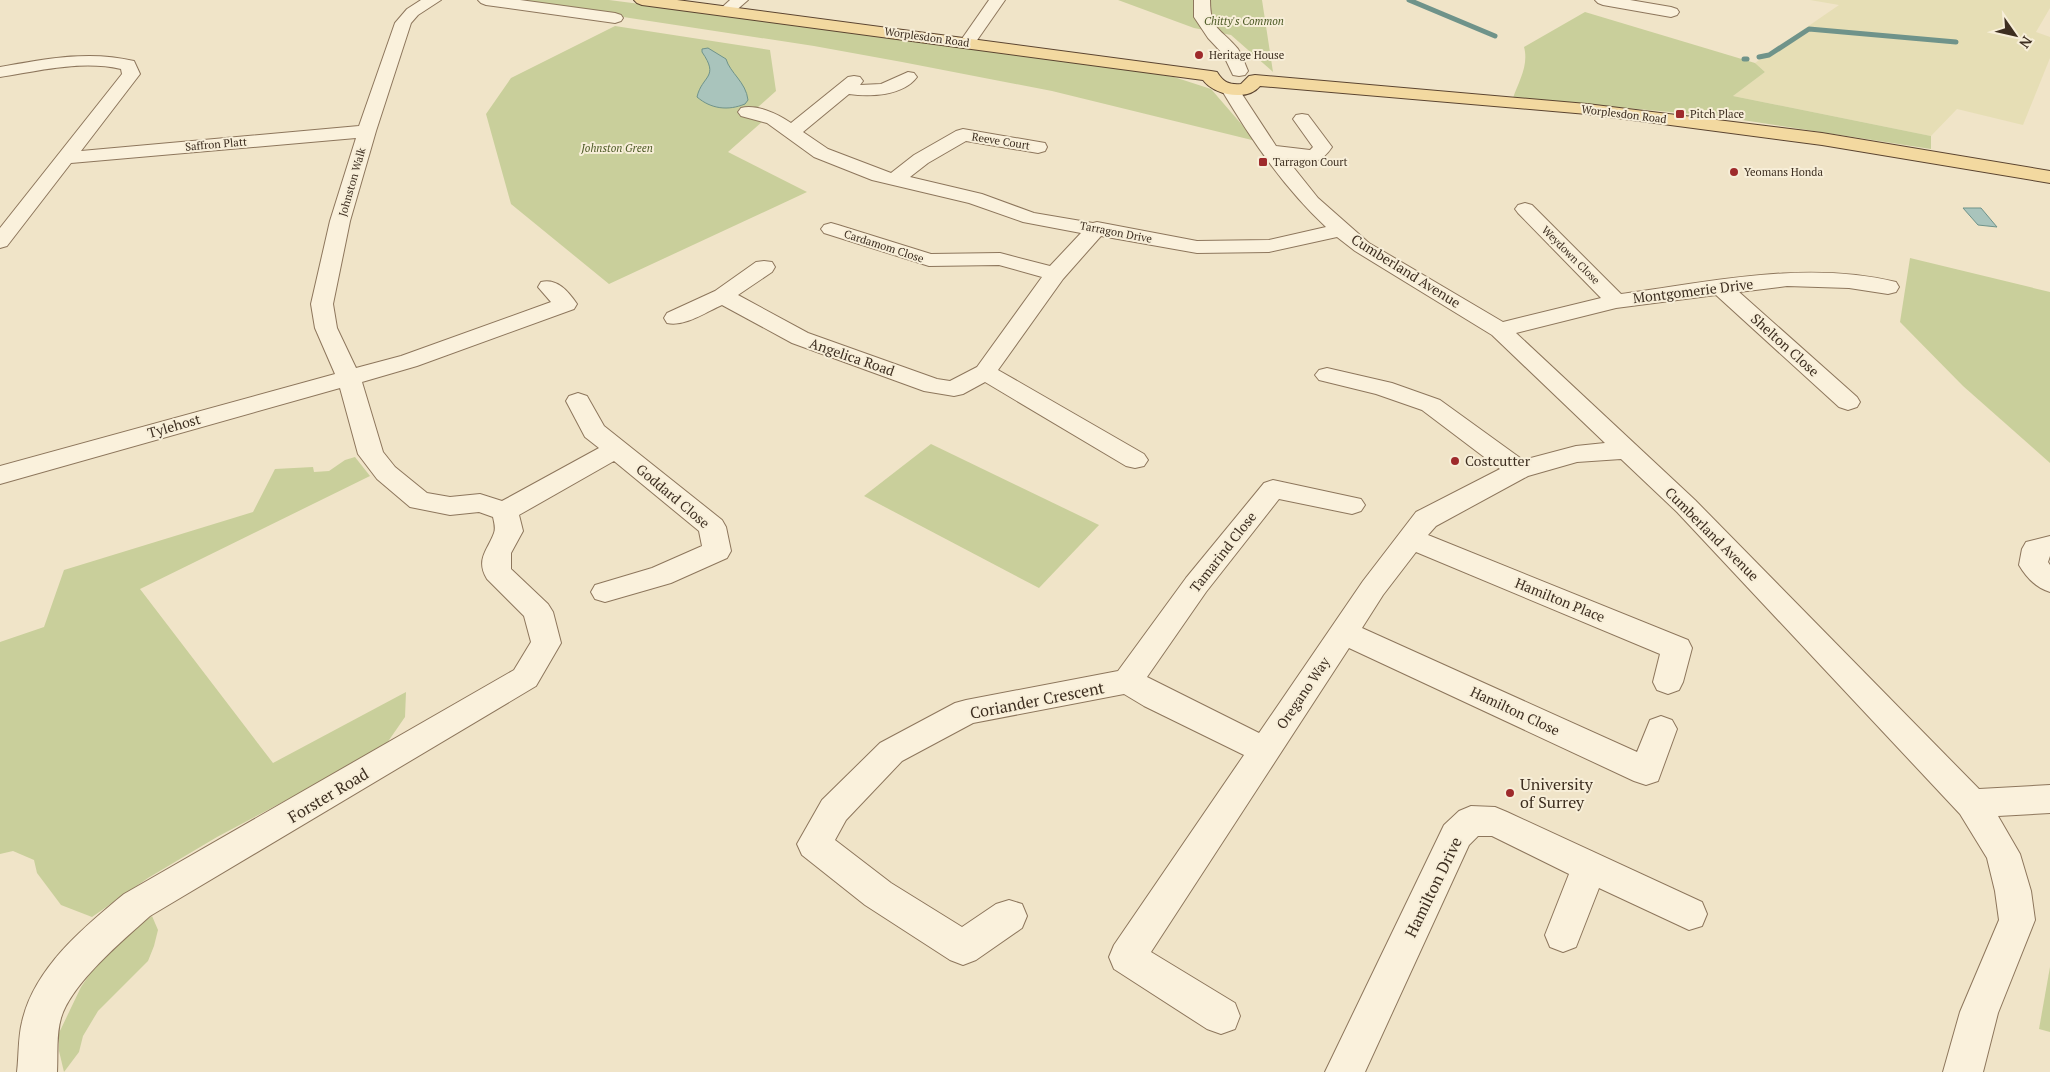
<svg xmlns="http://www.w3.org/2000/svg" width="2050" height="1072" font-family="'PT Serif',serif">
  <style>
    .farmland { fill: #e6deb5 }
    .green { fill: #c9cf9b }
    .water { fill: #a9c4bc; stroke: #6f938a }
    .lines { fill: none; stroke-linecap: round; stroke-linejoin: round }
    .stream { stroke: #6f938a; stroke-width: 5 }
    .minor-casing { stroke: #8d765c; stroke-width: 2 }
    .major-casing { stroke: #5b4430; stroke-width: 2 }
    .minor { fill: #faf1dc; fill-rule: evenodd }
    .major { fill: #f3d9a0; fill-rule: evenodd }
    .poi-dot { fill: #9e2a2b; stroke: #f7eed8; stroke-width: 2 }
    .labels { text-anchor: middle; stroke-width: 4; stroke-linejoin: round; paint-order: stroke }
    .far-park-label { font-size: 11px; font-style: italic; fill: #4d5a26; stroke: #f7eed8 }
    .far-street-label { font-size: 11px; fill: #3d2e20; stroke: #f7eed8 }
    .far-poi-label { font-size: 11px; fill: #3d2e20; stroke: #f7eed8; text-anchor: start }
    .street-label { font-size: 14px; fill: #3d2e20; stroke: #f7eed8 }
    .poi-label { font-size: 14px; fill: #3d2e20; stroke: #f7eed8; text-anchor: start }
    .near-street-label { font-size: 16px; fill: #3d2e20; stroke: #f7eed8 }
    .near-poi-label { font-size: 16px; fill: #3d2e20; stroke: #f7eed8; text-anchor: start }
  </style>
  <rect width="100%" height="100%" fill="#f0e4c8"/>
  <path class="farmland" d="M1810,0h240v8l-14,24 14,5v21l-27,67 -66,-16 -26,27 -198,-40 32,-24 -10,-9 84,-58z"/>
  <g class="green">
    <path d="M512,0h97l456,59 109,18 37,12 45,52 -204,-50 -150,-29 -88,-16z"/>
    <path d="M1118,0h144l11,72 -42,-37 -37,-7z"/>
    <path d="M1585,12l170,51 10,9 -32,24 198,40v13l-215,-33 -203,-18c6,-17 16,-33 11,-51z"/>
    <path d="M615,26l155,24 6,41 -28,25 15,5 -35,31 79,40 -198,92 -98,-80 -25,-90 25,-36z"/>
    <path d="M1910,258l140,34v171l-87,-77 -63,-64z"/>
    <path d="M931,444l168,81 -60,63 -175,-92z"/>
    <path d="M355,457l15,19 -230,113 133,174 133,-71 -1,25 -18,26 -74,43 -96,51 -69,41 -56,39 -31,-12 -24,-32 -3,-13 -21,-9 -13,3v-212l44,-15 20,-57 189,-58 22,-43 38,-2 1,5 15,-1 16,-11z"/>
    <path d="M152,916l6,14 -4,16 -6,15 -50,50 -15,25 -4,16 -15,20 -5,-21v-18l22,-46 26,-38z"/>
    <path d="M2050,967v65l-11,-3z"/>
  </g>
  <g class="water">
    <path d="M708,48l18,11c4,14 20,23 22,41l-3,4c-17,7 -34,5 -48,-7 5,-22 23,-19 5,-45v-3z"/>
    <path d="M1963,208h18l16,19 -19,-2z"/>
  </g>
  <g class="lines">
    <g class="stream">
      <path d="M1409,0l86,36"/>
      <path d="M1759,57l10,-2 40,-26 147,13"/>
      <path d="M1744,59h3"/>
    </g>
    <defs>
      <g id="minor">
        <path d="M421,0h20l-23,15 -7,8 -35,108 -26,90 -17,83 4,24 19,40 45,-12 150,-54 -13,-15 3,-5c16,-4 27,9 36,22l-3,5 -157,57 -55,16 21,70 12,15 32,26 23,4 30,-3 22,7 97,-53 -14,-11 -19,-36 3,-5 9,-3 9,3 17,30 118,94 4,7 5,24 -4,7 -56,25 -66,19 -10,-3 -4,-7 4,-7 57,-17 50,-22 -3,-15 -85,-70 -95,54 4,16 -12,22v16l37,35 5,8 8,31 -25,43 -386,230c-27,24 -79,68 -89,102 -5,17 -3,36 -4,54h-40c2,-17 1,-34 5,-50 12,-54 62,-95 102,-128l390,-224 17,-28 -7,-26 -37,-37c-12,-20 1,-29 7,-46 2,-5 0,-11 -1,-16l-14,-5 -29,3 -40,-8 -33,-28 -19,-25 -18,-66 -340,96v-18l335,-92 -20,-46 -4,-24 19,-83 26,-83 -285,25 -64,83 -7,2v-20l122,-154 -1,-5c-40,-9 -82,2 -121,8v-10c45,-8 89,-17 134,-6l6,13 -59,77 278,-25 36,-103 12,-14z"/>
        <path d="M478,0h42l95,13 6,2 2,3 -2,3 -6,2 -129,-18 -5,-2z"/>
        <path d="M730,0h18l-16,14h-12l-2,-3z"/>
        <path d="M989,0h16l-32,46h-12l-2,-3z"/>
        <path d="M1194,0h16c0,31 11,28 28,49 4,6 7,15 10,22l-3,4 -6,1 -6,-1 -10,-21 -15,-16 -14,-21z"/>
        <path d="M1595,0h35l41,7 6,2 2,3 -2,3 -6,2 -68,-12 -5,-2z"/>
        <path d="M908,72l6,1 3,4c-14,19 -47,20 -68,17l-46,38 25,17 63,24 23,-18 42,-24 7,-2 82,14 2,4 -2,4 -7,2 -72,-12 -38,22 -18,14 72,17 52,19 59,10 4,-1 100,19 72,-1 57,-13c-43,-40 -75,-88 -105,-138l3,-4 6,-1 6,1 40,61 34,4 3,-3 -20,-28 3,-4 6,-1 6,1 24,32c-14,21 -24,14 -46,11l32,40 51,45 134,79 98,-24 -83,-85 -3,-4 3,-4 7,-2 7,2 89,89c90,-12 185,-34 275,-12l3,5 -3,5 -8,2 -39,-6 -62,-2 -48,6 118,105 3,5 -3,5 -9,3 -9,-3 -123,-112 -100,13 -100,25 179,167 284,289 71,-4v28l-52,3 22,38 11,37 4,29 -37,93 -15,59h-40l17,-60 39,-92 -4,-29 -8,-33 -27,-44 -283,-302 -56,-53 -44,3 -49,14 -92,50 -8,9 260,105 4,8 -9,34 -4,8 -11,4 -11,-4 -4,-8 7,-28 -244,-102 -33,43 -21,33 275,124 13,-32 11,-4 11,4 5,9 -19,52 -12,4 -12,-4 -285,-133 -198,304 84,51 5,13 -5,13 -14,5 -14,-5 -93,-60 -5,-12 5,-12 130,-190 -100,-49 -20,-12 -151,29 -71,38 -56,59 -11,20 56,43 71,44 34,-23 13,-4 13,4 5,12 -5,12 -46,32 -13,5 -13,-5 -85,-55 -63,-50 -5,-11 25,-44 58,-57 75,-40 11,-3 152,-29 68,-93 78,-95 9,-3 88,19 4,6 -4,6 -9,3 -73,-15 -73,93 -59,85 112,56 104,-152 53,-69 84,-43 -78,-59 -46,-16 -57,-14 -4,-5 4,-5 8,-2 65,15 48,17 83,60 53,-14 29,-3 -113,-108 -137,-84 -18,-14 -68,15 -72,1 -96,-17 -38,43 -65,91 146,84 4,6 -4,6 -9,2 -9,-2 -141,-84 -22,12 -9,2 -30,-5 -132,-48 -70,-38c-16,7 -37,22 -55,18l-3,-5 3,-5 48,-22 41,-29 8,-1 8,1 3,5 -3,5 -34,23 70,38 129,46 13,2 27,-14 65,-90 -43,-12 -70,1 -105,-33 -3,-4 3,-4 7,-2 7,2 93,29 69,-1 50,13 31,-33 -58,-11 -54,-19 -97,-23 -58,-23 -47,-34 -26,-7 -3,-4 3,-4c16,-4 37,6 50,15l57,-46 6,-1 6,1 3,4 -3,4 21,-1z"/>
        <path d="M2050,536v20l-2,6 2,3v27c-14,-4 -24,-15 -31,-27l3,-16 4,-7z"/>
        <path d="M1471,806l24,1 12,5 195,90 5,12 -5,12 -13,4 -90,-42 -23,59 -13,5 -13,-5 -5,-12 24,-61 -77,-38h-14l-9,9 -104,227h-40l119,-247 15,-14z"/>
      </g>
      <path id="major" d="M634,0h43l534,71 6,1c6,10 12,13 24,12l8,-8 6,-1 332,29 235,29 228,38v12l-228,-38 -235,-31 -327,-28c-13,16 -46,9 -57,-6l-561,-75 -5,-2z"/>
    </defs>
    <use href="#minor" class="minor-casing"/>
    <use href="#major" class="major-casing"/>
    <use href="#minor" class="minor"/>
    <use href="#major" class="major"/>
  </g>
  <g class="poi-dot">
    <circle cx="1199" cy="55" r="5"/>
    <rect x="1675" y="109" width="10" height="10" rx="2.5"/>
    <rect x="1258" y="157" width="10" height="10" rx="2.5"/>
    <circle cx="1734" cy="172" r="5"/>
    <circle cx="1455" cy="461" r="5"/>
    <circle cx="1510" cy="793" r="5"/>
  </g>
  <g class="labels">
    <g class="far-park-label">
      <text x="1244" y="25">Chitty's Common</text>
      <text x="617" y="152">Johnston Green</text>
    </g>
    <g class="far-street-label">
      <text transform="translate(927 37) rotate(8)" y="4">Worplesdon Road</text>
      <text transform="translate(1624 114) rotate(7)" y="4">Worplesdon Road</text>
      <text transform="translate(1001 141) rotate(9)" y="4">Reeve Court</text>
      <text transform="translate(216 144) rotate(-5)" y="4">Saffron Platt</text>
      <text transform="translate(352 182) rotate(-74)" y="4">Johnston Walk</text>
      <text transform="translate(1116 232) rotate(11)" y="4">Tarragon Drive</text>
      <text transform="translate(884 246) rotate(18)" y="4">Cardamom Close</text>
      <text transform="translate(1571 255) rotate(45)" y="4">Weydown Close</text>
    </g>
    <g class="far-poi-label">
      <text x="1209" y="59">Heritage House</text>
      <text x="1690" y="118">Pitch Place</text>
      <text x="1273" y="166">Tarragon Court</text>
      <text x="1744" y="176">Yeomans Honda</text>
    </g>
    <g class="street-label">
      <text transform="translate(1406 271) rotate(32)" y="5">Cumberland Avenue</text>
      <text transform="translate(1693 291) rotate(-7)" y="5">Montgomerie Drive</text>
      <text transform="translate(1785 345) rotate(42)" y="5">Shelton Close</text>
      <text transform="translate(852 357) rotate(19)" y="5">Angelica Road</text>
      <text transform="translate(174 426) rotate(-16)" y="5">Tylehost</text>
      <text transform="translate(673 496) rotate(40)" y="5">Goddard Close</text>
      <text transform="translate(1712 534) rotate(45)" y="5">Cumberland Avenue</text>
      <text transform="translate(1223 552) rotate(-52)" y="5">Tamarind Close</text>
      <text transform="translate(1560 600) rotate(22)" y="5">Hamilton Place</text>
      <text transform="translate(1303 693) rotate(-56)" y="5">Oregano Way</text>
      <text transform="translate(1515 711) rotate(25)" y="5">Hamilton Close</text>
    </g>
    <g class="poi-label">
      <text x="1465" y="466">Costcutter</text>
    </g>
    <g class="near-street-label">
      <text transform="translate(1037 700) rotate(-11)" y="6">Coriander Crescent</text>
      <text transform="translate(328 795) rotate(-31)" y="6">Forster Road</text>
      <text transform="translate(1433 887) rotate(-64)" y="6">Hamilton Drive</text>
    </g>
    <g class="near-poi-label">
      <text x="1520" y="790">University<tspan x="1520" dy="18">of Surrey</tspan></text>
    </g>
  </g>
  <g transform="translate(2015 35) rotate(124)" stroke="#f7eed8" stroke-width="4" paint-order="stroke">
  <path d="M0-4L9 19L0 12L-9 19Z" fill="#3d2e20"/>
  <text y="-8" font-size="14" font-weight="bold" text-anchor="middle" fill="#3d2e20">N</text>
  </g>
</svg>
